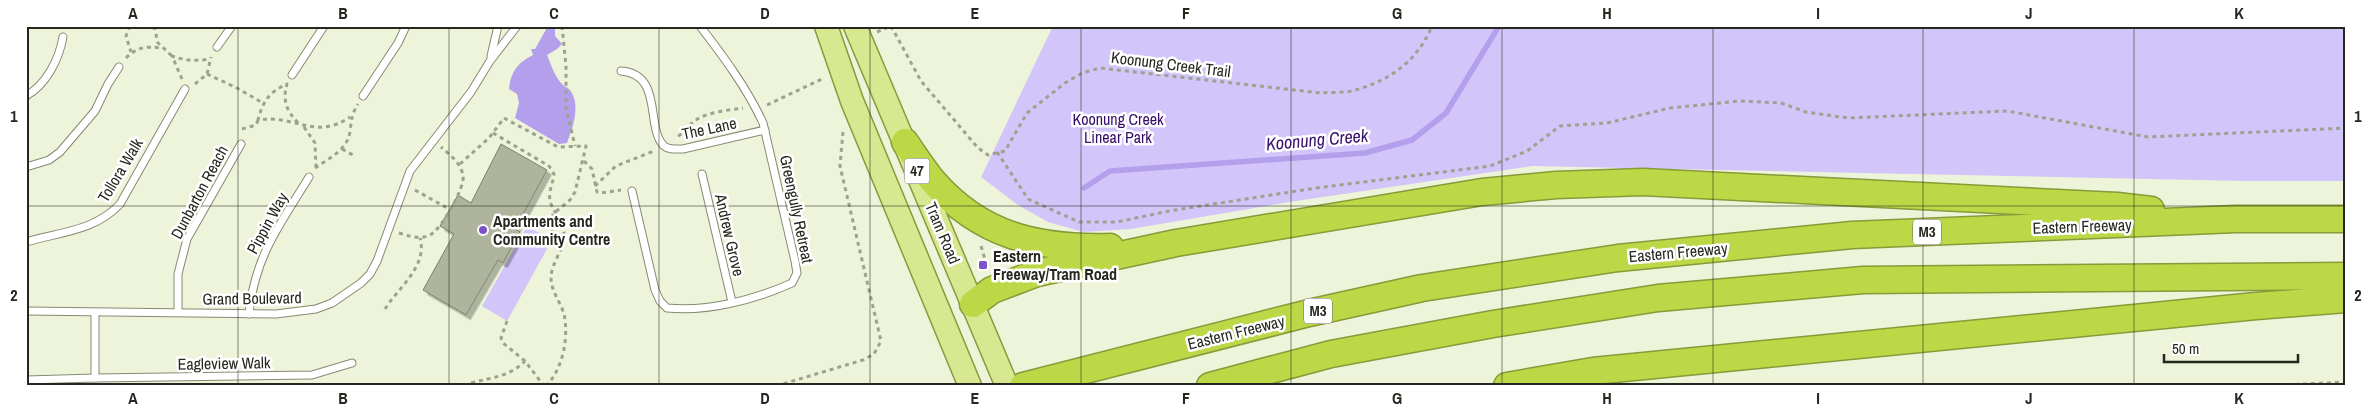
<svg xmlns="http://www.w3.org/2000/svg" width="2372" height="412" font-family="'Archivo Narrow',sans-serif">
  <style>
    .green { fill: #d2c5fa }
    .water { fill: #b49fec }
    .lines { fill: none; stroke-linecap: round; stroke-linejoin: round }
    .stream { stroke: #b49fec; stroke-width: 5.5 }
    .building { fill: #afb59c; stroke: #7b816a; filter: url(#shadow) }
    .service-casing { stroke: #848b73; stroke-width: 9 }
    .primary-casing { stroke: #889a39; stroke-width: 25 }
    .motorway-casing { stroke: #889a39; stroke-width: 29 }
    .path { stroke: #9da28f; stroke-width: 3; stroke-dasharray: 4 4; stroke-linecap: butt }
    .service { stroke: #fff; stroke-width: 7 }
    .primary { stroke: #d7e891; stroke-width: 22 }
    .motorway { stroke: #bdd847; stroke-width: 26 }
    .grid { fill: none; stroke: #26281f; stroke-width: 1; stroke-opacity: 0.55 }
    .poi-dot { fill: #7d53cc; stroke: #fff; stroke-width: 2 }
    .labels { text-anchor: middle; stroke-width: 5; stroke-linejoin: round; paint-order: stroke }
    .shield { fill: #fff; stroke: #676862; stroke-width: 1 }
    .shield-label { font-size: 15px; font-weight: bold; fill: #26281f }
    .street-label { font-size: 16px; fill: #26281f; stroke: #fff }
    .park-label { font-size: 16px; fill: #350d67; stroke: #fff }
    .poi-label { font-size: 16px; font-weight: bold; fill: #26281f; stroke: #fff; text-anchor: start }
    .water-label { font-size: 18px; font-style: italic; fill: #38126b; stroke: #fff }
    .neatline { fill: none; stroke: #26281f; stroke-width: 2 }
    .grid-label { font-size: 16px; text-anchor: middle; font-weight: bold; fill: #26281f }
  </style>
  <defs>
    <filter id="shadow"><feDropShadow dx="4.5" dy="4.5" stdDeviation="0" flood-color="#0004"/></filter>
  </defs>
  <rect width="100%" height="100%" fill="#edf4da"/>
  <g class="green">
    <path d="M1053,26h1293v155h-101l-713,-15 -243,36 -158,27 -48,3 -35,-10 -30,-17 -37,-28z"/>
    <path d="M527,226l25,14 -45,81 -25,-15z"/>
  </g>
  <path class="water" d="M548,26h7v10l7,8 -5,5 -10,6c4,9 7,20 14,28 2,3 6,4 9,7 11,15 3,37 -3,53l-8,1 -44,-26 4,-15 -2,-9 -8,-5c2,-17 8,-26 24,-34l-2,-6h4z"/>
  <g class="lines">
    <path class="stream" d="M1084,188l26,-17 255,-18 47,-13 34,-27 53,-87"/>
  </g>
  <path class="building" d="M501,144l46,26 -32,59 5,3 -17,31 -5,-3 -32,55 -43,-25 31,-56 -14,-8 18,-31 13,8z"/>
  <g class="lines">
    <defs>
      <g id="service">
        <path d="M217,47l15,-21"/>
        <path d="M491,56l7,-30"/>
        <path d="M621,71c43,3 24,57 43,75 5,4 12,3 19,3l82,-19"/>
        <path d="M292,75l32,-49"/>
        <path d="M26,96c21,-12 33,-37 37,-59"/>
        <path d="M363,96l35,-53 8,-17"/>
        <path d="M26,167l23,-7 11,-8 35,-41 13,-27 11,-17"/>
        <path d="M702,174l30,128"/>
        <path d="M632,191l23,99 5,11 7,7c41,4 87,-8 125,-25l5,-10 -2,-12 -32,-138c-16,-35 -40,-67 -63,-97"/>
        <path d="M26,242c34,-10 69,-11 94,-38l65,-115"/>
        <path d="M26,311l250,3 40,-5 16,-6 29,-20 9,-9 7,-13 33,-90 61,-79 19,-31 27,-35"/>
        <path d="M178,312v-38l9,-35 54,-95"/>
        <path d="M95,313v65l217,-3 40,-12"/>
        <path d="M249,314c6,-59 31,-89 60,-137"/>
        <path d="M26,380l69,-2"/>
      </g>
      <g id="primary">
        <path d="M826,26l26,75 118,285"/>
        <path d="M855,26l152,360"/>
      </g>
      <g id="motorway">
        <path d="M905,142c9,13 17,26 27,38 48,56 106,69 178,67"/>
        <path d="M973,304l19,-14 45,-17 139,-30 306,-51 74,-7 87,-3 474,24 34,4"/>
        <path d="M1023,386l286,-73 113,-25 196,-30 234,-23 384,-16h110"/>
        <path d="M1210,386l121,-32 162,-30 165,-26 205,-18 483,-4"/>
        <path d="M1507,386l86,-15 663,-65 90,-7"/>
      </g>
    </defs>
    <use href="#service" class="service-casing"/>
    <use href="#primary" class="primary-casing"/>
    <use href="#motorway" class="motorway-casing"/>
    <g class="path">
      <path d="M130,26l-4,10 5,16"/>
      <path d="M154,26l4,17 14,13"/>
      <path d="M562,26l4,40v41l9,39"/>
      <path d="M891,26l30,55 57,67 10,7 17,-4 22,-38 38,-30 17,-10 18,-5 221,25c10,-1 22,0 31,-2 37,-10 65,-29 80,-65"/>
      <path d="M877,32l14,-6"/>
      <path d="M126,58c11,-11 20,-12 35,-10"/>
      <path d="M207,74l28,13 28,16"/>
      <path d="M182,79l-10,-23c13,5 25,5 38,3"/>
      <path d="M195,84l12,-10 4,-17"/>
      <path d="M767,105l57,-27"/>
      <path d="M298,123c-11,-12 -16,-22 -11,-39 -18,8 -24,17 -29,36 37,-6 57,21 92,-3"/>
      <path d="M304,127l11,16 1,24"/>
      <path d="M242,129l14,-4 2,-5"/>
      <path d="M493,133l56,33 5,8c-1,10 -7,19 -3,30 4,11 13,17 13,31 0,15 -13,28 -13,43 0,13 10,25 13,36 5,23 -1,55 -18,72"/>
      <path d="M678,136c8,-4 11,-12 18,-16 12,-8 33,-10 47,-12"/>
      <path d="M342,149l11,6"/>
      <path d="M997,152l31,47 51,23h38l52,-11 147,-23 174,-22 37,-15 33,-25 47,-3 63,-15 70,-7 41,2 25,9 42,6 159,-7 141,26 198,-9"/>
      <path d="M584,161l8,8 5,23 4,1 20,-3"/>
      <path d="M460,164l29,-26 15,-20 54,29 28,-1 -11,46 -5,8 -17,14 -1,26"/>
      <path d="M315,168c14,-10 33,-18 35,-37 2,-13 1,-15 8,-27"/>
      <path d="M595,186l21,-20 38,-15"/>
      <path d="M415,190l34,19"/>
      <path d="M399,233c10,3 20,7 31,2 11,-5 36,-49 33,-60 -3,-13 -13,-20 -22,-28"/>
      <path d="M981,246l7,23"/>
      <path d="M385,309c13,-21 43,-43 35,-71"/>
      <path d="M507,321l-6,17 2,5 22,18 19,25"/>
      <path d="M471,383c22,-6 38,-6 54,-22"/>
      <path d="M776,386l87,-26 11,-6 7,-13 -41,-175 3,-34"/>
      <path d="M2263,386l83,-4"/>
    </g>
    <use href="#service" class="service"/>
    <use href="#primary" class="primary"/>
    <use href="#motorway" class="motorway"/>
  </g>
  <path class="grid" d="M238,26v360M449,26v360M659,26v360M870,26v360M1081,26v360M1291,26v360M1502,26v360M1713,26v360M1923,26v360M2134,26v360M26,206h2320"/>
  <g class="poi-dot">
    <circle cx="483" cy="230" r="5"/>
    <rect x="978" y="260" width="10" height="10" rx="2.5"/>
  </g>
  <g class="labels">
    <g class="shield">
      <rect x="904.5" y="158.5" width="25" height="25" rx="4"/>
      <rect x="1913" y="219.5" width="28" height="25" rx="4"/>
      <rect x="1304" y="298.5" width="28" height="25" rx="4"/>
    </g>
    <g class="shield-label">
      <text x="917" y="176">47</text>
      <text x="1927" y="237">M3</text>
      <text x="1318" y="316">M3</text>
    </g>
    <g class="street-label">
      <text transform="translate(1171 64) rotate(7)" y="6">Koonung Creek Trail</text>
      <text transform="translate(709 128) rotate(-12)" y="6">The Lane</text>
      <text transform="translate(120 170) rotate(-59)" y="6">Tollora Walk</text>
      <text transform="translate(199 192) rotate(-62)" y="6">Dunbarton Reach</text>
      <text transform="translate(797 209) rotate(78)" y="6">Greengully Retreat</text>
      <text transform="translate(267 223) rotate(-61)" y="6">Pippin Way</text>
      <text transform="translate(2082 226) rotate(-2)" y="6">Eastern Freeway</text>
      <text transform="translate(943 233) rotate(67)" y="6">Tram Road</text>
      <text transform="translate(730 235) rotate(77)" y="6">Andrew Grove</text>
      <text transform="translate(1678 252) rotate(-5)" y="6">Eastern Freeway</text>
      <text transform="translate(252 298) rotate(-1)" y="6">Grand Boulevard</text>
      <text transform="translate(1236 332) rotate(-14)" y="6">Eastern Freeway</text>
      <text transform="translate(224 363) rotate(-1)" y="6">Eagleview Walk</text>
    </g>
    <g class="park-label">
      <text x="1118" y="125">Koonung Creek<tspan x="1118" dy="18">Linear Park</tspan></text>
    </g>
    <g class="poi-label">
      <text x="493" y="227">Apartments and<tspan x="493" dy="18">Community Centre</tspan></text>
      <text x="993" y="262">Eastern<tspan x="993" dy="18">Freeway/Tram Road</tspan></text>
    </g>
    <g class="water-label">
      <text transform="translate(1317 140) rotate(-5)" y="6">Koonung Creek</text>
    </g>
  </g>
  <rect width="2372" height="412" fill="none" stroke="#ffffff" stroke-width="55"/>
  <path d="M2164 354v8h134v-8" fill="none" stroke="#26281f" stroke-width="2.5"/>
  <text x="2172" y="354" font-size="15" fill="#26281f" stroke="#ffffff" stroke-width="4" paint-order="stroke">50 m</text>
  <rect x="28" y="28" width="2316" height="356" class="neatline"/>
  <g class="grid-label">
    <text x="133" y="19">A</text>
    <text x="343" y="19">B</text>
    <text x="554" y="19">C</text>
    <text x="765" y="19">D</text>
    <text x="975" y="19">E</text>
    <text x="1186" y="19">F</text>
    <text x="1397" y="19">G</text>
    <text x="1607" y="19">H</text>
    <text x="1818" y="19">I</text>
    <text x="2029" y="19">J</text>
    <text x="2239" y="19">K</text>
    <text x="14" y="122">1</text>
    <text x="2358" y="122">1</text>
    <text x="14" y="301">2</text>
    <text x="2358" y="301">2</text>
    <text x="133" y="404">A</text>
    <text x="343" y="404">B</text>
    <text x="554" y="404">C</text>
    <text x="765" y="404">D</text>
    <text x="975" y="404">E</text>
    <text x="1186" y="404">F</text>
    <text x="1397" y="404">G</text>
    <text x="1607" y="404">H</text>
    <text x="1818" y="404">I</text>
    <text x="2029" y="404">J</text>
    <text x="2239" y="404">K</text>
  </g>
</svg>
